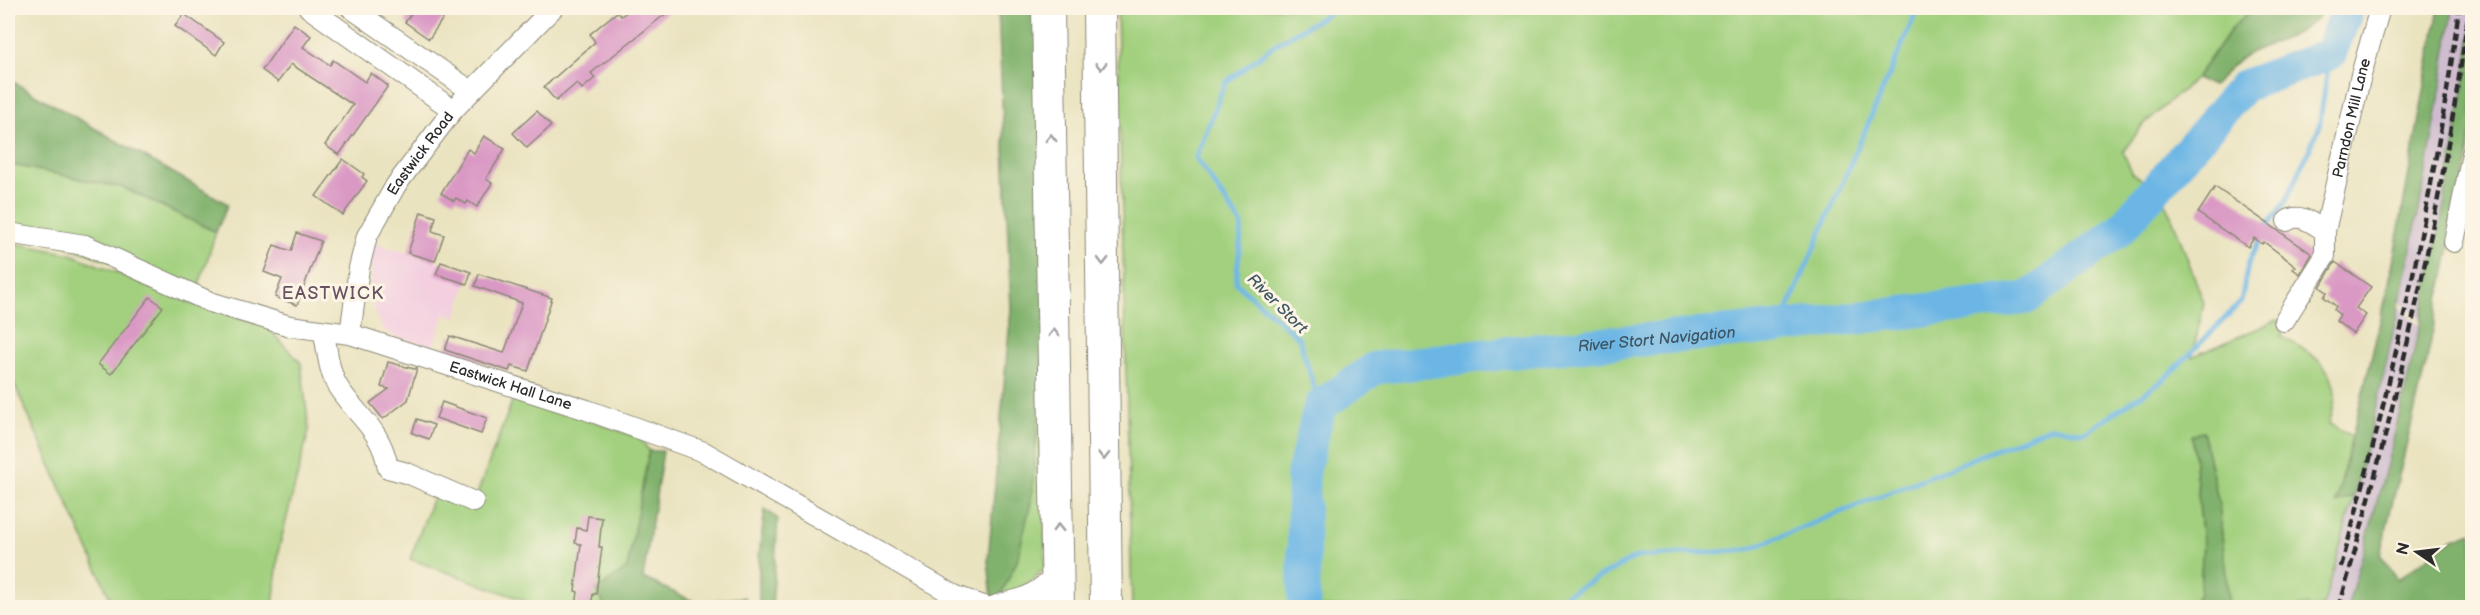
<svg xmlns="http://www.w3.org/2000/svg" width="2480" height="615" font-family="'Balsamiq Sans',sans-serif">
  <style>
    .built { fill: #f3cfe0 }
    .industrial { fill: #cfbdcf }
    .green { fill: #a2d07e; stroke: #667e54; stroke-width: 1.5 }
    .forest { fill: #81b26d; stroke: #566e4c; stroke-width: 1.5 }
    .water { fill: #6cb6e5; stroke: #4c7088; stroke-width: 1.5 }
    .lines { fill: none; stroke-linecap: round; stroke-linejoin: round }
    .stream { stroke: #6cb6e5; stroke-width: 5 }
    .river { stroke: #6cb6e5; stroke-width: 33 }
    .building { fill: #da99c5 }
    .minor-casing { stroke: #8a8776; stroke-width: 22 }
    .trunk-casing { stroke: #8a8776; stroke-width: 34 }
    .minor { stroke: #fff; stroke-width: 20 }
    .trunk { stroke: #fff; stroke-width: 32 }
    .rail { stroke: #2b2b2b; stroke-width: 4.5; stroke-dasharray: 9 4.5; stroke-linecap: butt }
    .oneway { stroke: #a0a0a0 }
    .labels { text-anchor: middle; stroke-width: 6; stroke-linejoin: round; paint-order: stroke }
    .street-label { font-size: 15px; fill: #2b2b2b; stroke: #fcf5e5 }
    .water-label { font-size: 16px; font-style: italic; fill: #3e5563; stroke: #fcf5e5 }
    .quarter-label { font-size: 18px; letter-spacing: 1.5px; fill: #685261; stroke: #fcf5e5 }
  </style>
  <rect width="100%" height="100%" fill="#fcf5e5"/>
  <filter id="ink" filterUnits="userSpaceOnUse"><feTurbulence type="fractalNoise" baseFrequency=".0167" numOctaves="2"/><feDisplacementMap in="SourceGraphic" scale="12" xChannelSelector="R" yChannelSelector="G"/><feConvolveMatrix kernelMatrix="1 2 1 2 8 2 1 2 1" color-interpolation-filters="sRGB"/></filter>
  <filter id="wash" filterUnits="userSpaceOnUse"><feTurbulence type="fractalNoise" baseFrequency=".008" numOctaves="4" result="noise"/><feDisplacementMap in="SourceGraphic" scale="24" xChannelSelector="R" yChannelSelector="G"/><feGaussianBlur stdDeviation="1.35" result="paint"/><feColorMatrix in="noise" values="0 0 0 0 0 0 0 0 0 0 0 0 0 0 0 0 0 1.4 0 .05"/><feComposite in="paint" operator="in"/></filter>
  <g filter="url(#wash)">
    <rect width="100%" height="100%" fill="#eae3c0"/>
    <path class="built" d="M373,243l97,29 -14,45 -11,-3 -12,33 -40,-11 -8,-5 -5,-7 -7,-18 -2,-25z"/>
    <g class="industrial">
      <path d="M2453,8h19v18l-27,174 -24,120 -21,-19 21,-101z"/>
      <path d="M2399,306l20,20 -31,135 -41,146 -24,1 51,-190z"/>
    </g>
    <g class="green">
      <path d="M1117,8h1136l-20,19 -37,51 -55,49 -18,25 10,22 25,16 14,27 32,86 -12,54 85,-37 9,6 -5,10c24,13 54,29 54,60 0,9 -4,19 -6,28l23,12 -16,66 18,-6 -31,111h-16v-2l-11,3 -67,-1 -10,-103 -16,-72 -11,2 11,108 -3,52 -12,13h-1056z"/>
      <path d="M8,164l116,24 92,44 -19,60 -189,-66z"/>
      <path d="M8,242l63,12 122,50 72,21 36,38 8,67 -30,118 -6,59h-159l-106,-237z"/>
      <path d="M1045,343v225l-18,17 -28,13 18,-37z"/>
      <path d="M513,399l57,13 71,27 8,12 -27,156h-79l-133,-48 25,-67 41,5z"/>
    </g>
    <g class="forest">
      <path d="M998,8h39l8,335 -14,159 -14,59 -18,37h-7l-4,-38 23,-251z"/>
      <path d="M2253,8h71c-16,29 -54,33 -80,48 -11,7 -21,20 -31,30l-17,-8 37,-51z"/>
      <path d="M2439,8h14c-23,164 -58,327 -99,488l-18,7 52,-214z"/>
      <path d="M2472,26v98l-5,39 -41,201 -46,190 18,25 54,-39 20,-8v75l-125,1c57,-190 99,-385 125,-582z"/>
      <path d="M8,79l220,125 -12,28 -92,-44 -116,-24z"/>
      <path d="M2203,432l16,72 10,103h-41l12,-13 3,-52 -11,-108z"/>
      <path d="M649,451h14l-20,127 54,25 48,-6 5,10h-145l-8,-17 30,-22z"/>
      <path d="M765,509l13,10 -6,88h-13v-51z"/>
    </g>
    <path class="water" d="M2209,120l6,1 2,7 -54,57 -1,-5 -7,-4z"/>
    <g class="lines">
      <g class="stream">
        <path d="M2269,224l17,-23 33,-73 11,-74"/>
        <path d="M1780,327l138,-319"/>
        <path d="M1320,406l-21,-68 -63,-55 6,-58 -46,-67 29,-75 48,-37 64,-38"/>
        <path d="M1527,608l35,-11 74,-40 111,-7 304,-123 33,6 81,-54 76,-77 7,-38 11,-23"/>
      </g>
      <path class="river" id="s1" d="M1304,608l-1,-135 17,-67 55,-38 148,-17 257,-24 247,-29 94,-69 123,-143 86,-32 18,-46"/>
    </g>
    <g id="blocks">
      <g class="building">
        <path d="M415,8h21l10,6 -17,25 -24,-17z"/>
        <path d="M632,8h41l-82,65 4,5 -13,11 -5,-6 -21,18 -12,-14 51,-45 -5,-8 27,-22 4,4z"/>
        <path d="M184,14l40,28 -8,13 -41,-29z"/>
        <path d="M294,24l17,12 -8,11 27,18 3,-5 32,22 6,-9 17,13 -49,69 -14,-10 28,-40 -62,-41 -13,18 -16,-12z"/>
        <path d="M537,111l14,15 -24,22 -14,-15z"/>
        <path d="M484,136l21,13 -19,30 6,4 -15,24 -9,-6 -2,3 -10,-6 -2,3 -13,-8 27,-44 6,4z"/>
        <path d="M343,159l21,15 -2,3 5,4 -24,34 -27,-19z"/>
        <path d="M2215,187l97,67 -12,20 -7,-5 3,-3 -32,-24 -2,2 -8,-6 -6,9 -50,-34z"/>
        <path d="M421,212l15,5 -4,14 12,4 -9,26 -27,-8z"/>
        <path d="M297,233l24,8 -24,64 -22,-8 7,-18 -18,-7 10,-27 17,6z"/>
        <path d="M441,262l30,10 -4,12 -31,-10z"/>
        <path d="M2335,262l36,25 -15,21 10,7 -13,19 -17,-13 4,-6 -6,-5 2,-4 -12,-9 3,-5 -7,-5z"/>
        <path d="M479,274l73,24 -24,73 -17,-5 -2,5 -64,-21 5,-14 54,17 18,-50 -47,-17z"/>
        <path d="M150,297l13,10 -52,67 -13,-10z"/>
        <path d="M388,362l26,7 3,-1 -9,32 -25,19 -13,-16 19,-14 -8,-2z"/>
        <path d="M442,402l45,16 -6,16 -45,-16z"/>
        <path d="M417,419l17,6 -5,14 -17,-6z"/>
        <path d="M588,516l14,2 -3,29h3l-6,47h-3l-2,13 -15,-2 2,-13 -3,-1 6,-47 -6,-1 2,-15 9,2z"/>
      </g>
    </g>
  </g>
  <g filter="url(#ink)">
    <use href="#blocks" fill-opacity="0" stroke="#8a8776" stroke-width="1.5"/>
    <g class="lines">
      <defs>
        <g id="minor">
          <path d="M309,8l144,102"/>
          <path d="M351,8l120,83"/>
          <path d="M2287,221c13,-9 26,3 38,10"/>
          <path id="s2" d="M8,233l77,12 125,57 80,24 60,8 237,76 117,42 250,143 35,13"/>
          <path d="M2454,242l18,-88"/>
          <path id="s3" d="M2284,321l41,-65v-25l36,-156 19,-67"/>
          <path d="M324,332c3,18 5,43 16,58 20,29 42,41 48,78l19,5 67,29"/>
          <path id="s4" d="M350,334l9,-66 8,-32 29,-51 57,-75 100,-102"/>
          <path d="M990,608c11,-6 22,-6 33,-10 14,-5 25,-16 36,-25"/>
        </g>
        <g id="trunk">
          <path d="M1048,8l10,600"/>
          <path d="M1099,8l7,600"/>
        </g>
      </defs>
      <use href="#minor" class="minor-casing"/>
      <use href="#trunk" class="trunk-casing"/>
      <use href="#minor" class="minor"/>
      <use href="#trunk" class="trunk"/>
      <g class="rail">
        <path d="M2341,567c51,-184 93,-370 118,-559"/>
        <path d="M2339,608c56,-198 103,-397 130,-600"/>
      </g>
    </g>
    <defs><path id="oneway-chevron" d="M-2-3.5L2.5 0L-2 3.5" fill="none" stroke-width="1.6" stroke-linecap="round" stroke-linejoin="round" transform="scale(1.5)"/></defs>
    <g class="oneway">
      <use href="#oneway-chevron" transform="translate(1101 66) rotate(89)"/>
      <use href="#oneway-chevron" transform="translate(1051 138) rotate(-91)"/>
      <use href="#oneway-chevron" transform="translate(1103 261) rotate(90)"/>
      <use href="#oneway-chevron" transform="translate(1054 333) rotate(-91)"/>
      <use href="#oneway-chevron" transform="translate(1104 456) rotate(90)"/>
      <use href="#oneway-chevron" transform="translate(1058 528) rotate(-91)"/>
    </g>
  </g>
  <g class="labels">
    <g class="street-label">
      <text dy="5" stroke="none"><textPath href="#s3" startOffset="218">Parndon Mill Lane</textPath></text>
      <text dy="5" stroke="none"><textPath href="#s4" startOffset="198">Eastwick Road</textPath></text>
      <text dy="5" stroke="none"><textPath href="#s2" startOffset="528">Eastwick Hall Lane</textPath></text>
    </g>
    <g class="water-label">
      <text transform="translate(1278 303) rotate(45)" y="6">River Stort</text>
      <text dy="6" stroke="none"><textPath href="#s1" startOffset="554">River Stort Navigation</textPath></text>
    </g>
    <g class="quarter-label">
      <text x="333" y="299">EASTWICK</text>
    </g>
  </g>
  <rect width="2480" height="615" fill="none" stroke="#fcf5e5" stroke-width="30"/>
  <g transform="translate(2417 552) rotate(284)" stroke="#fcf5e5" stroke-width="4.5" paint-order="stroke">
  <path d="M0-4.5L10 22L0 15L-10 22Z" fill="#2b2b2b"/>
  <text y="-9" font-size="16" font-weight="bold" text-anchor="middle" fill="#2b2b2b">N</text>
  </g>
</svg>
